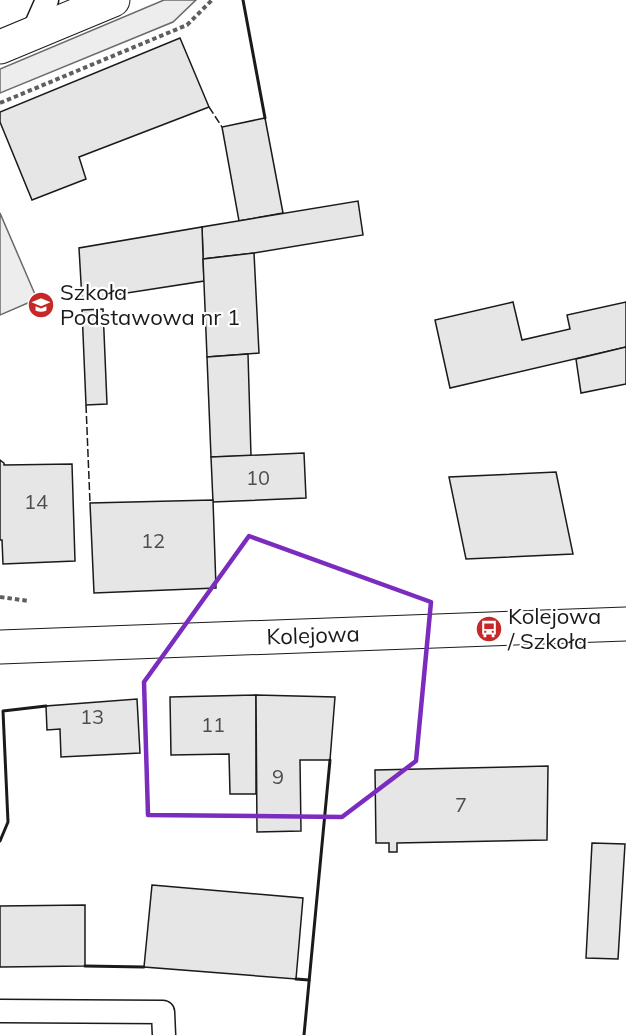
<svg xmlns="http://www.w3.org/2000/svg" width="626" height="1035" font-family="Mulish,sans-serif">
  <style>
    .built { fill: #ededed; stroke: #6a6a6a; stroke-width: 1.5 }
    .building { fill: #e6e6e6; stroke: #1a1a1a; stroke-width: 1.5 }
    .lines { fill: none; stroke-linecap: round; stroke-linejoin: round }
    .lane-casing { stroke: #1a1a1a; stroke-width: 25 }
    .street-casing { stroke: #1a1a1a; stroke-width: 35 }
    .secondary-casing { stroke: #1a1a1a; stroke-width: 35 }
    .path { stroke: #5f5f5f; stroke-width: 4; stroke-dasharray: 4.5 3; stroke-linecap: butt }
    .lane { stroke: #fff; stroke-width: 22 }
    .street { stroke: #fff; stroke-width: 33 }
    .secondary { stroke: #fff; stroke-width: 33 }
    .fence { stroke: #1a1a1a; stroke-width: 1.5; stroke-dasharray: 8 3; stroke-linecap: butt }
    .wall { stroke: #1a1a1a; stroke-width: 3 }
    .marked { fill: none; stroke: #7b2cbf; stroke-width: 4.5; stroke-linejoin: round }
    .labels { text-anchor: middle; stroke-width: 4.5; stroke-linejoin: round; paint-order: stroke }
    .number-label { font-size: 20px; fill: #4d4d4d }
    .poi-label { font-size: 22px; fill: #1a1a1a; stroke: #fff; text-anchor: start }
    .street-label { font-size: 22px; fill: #1a1a1a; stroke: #fff }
  </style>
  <rect width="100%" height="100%" fill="#fff"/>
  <g class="built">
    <path d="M164,0h32l-23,22 -173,71v-24z"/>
    <path d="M0,213l37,86 -37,16z"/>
  </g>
  <g class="building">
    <path d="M180,38l29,69 -130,50 7,22 -54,21 -32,-78v-10z"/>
    <path d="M265,118l18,95 -44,8 -17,-94z"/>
    <path d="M358,201l5,34 -109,18 -51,6 -1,-32z"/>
    <path d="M202,227l2,54 -122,19 -3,-52z"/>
    <path d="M254,253l5,100 -52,4 -4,-98z"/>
    <path d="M513,302l9,38 48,-11 -3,-14 59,-13v45l-176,41 -15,-68z"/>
    <path d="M103,309l4,95 -21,1 -4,-95z"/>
    <path d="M626,347v37l-45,9 -5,-34z"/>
    <path d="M248,354l3,102 -40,1 -4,-100z"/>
    <path d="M304,453l2,45 -93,4 -2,-45z"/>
    <path d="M0,460l4,3v2l68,-1 3,97 -72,3 -1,-24h-2z"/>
    <path d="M556,472l17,82 -107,5 -17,-82z"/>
    <path d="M213,500l3,88 -122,5 -4,-90z"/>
    <path d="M256,695v99h-26l-1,-40 -58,1 -1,-58z"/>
    <path d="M256,695l79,2 -5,63h-30l1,71 -44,1z"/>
    <path d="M137,699l3,54 -79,4 -1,-28 -13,1 -1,-24z"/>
    <path d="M548,766l-1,74 -150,3v9h-8v-9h-13l-1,-73z"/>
    <path d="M592,843l33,1 -7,115 -32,-1z"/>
    <path d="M152,885l151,13 -7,81 -152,-12z"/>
    <path d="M85,905v61l-85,1v-61z"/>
  </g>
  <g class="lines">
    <defs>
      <g id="lane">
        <path d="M32,34l15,-34"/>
        <path d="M0,1011l163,1 1,23"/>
      </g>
      <path id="street" d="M0,47l113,-47"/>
      <path id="secondary" d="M0,647l626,-23"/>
    </defs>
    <use href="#lane" class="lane-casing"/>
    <use href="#street" class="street-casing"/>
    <use href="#secondary" class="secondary-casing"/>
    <g class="path">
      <path d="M0,103l187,-78 25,-25"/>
      <path d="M0,597l29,4"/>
    </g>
    <use href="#lane" class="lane"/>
    <use href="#street" class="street"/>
    <use href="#secondary" class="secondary"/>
    <g class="fence">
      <path d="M209,107l13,20"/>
      <path d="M86,405l4,98"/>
    </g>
    <g class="wall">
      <path d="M243,0l22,118"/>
      <path d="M0,841l8,-19 -5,-111 43,-5"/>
      <path d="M85,966l59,1"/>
      <path d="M296,979l13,1"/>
      <path d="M304,1035l26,-275"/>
    </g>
  </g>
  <path class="marked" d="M249,536l182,66 -15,159 -74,56 -194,-2 -4,-133z"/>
  <defs>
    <symbol id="school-disc" viewBox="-11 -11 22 22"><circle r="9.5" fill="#c62828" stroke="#fff"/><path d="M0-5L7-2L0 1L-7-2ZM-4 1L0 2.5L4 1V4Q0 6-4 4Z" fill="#fff"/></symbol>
    <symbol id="bus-disc" viewBox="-11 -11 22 22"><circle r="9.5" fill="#c62828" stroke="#fff"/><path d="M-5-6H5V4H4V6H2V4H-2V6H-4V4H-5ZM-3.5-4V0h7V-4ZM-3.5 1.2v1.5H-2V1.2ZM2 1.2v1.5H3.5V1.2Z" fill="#fff"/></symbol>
  </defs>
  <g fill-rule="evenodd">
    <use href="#school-disc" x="26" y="290" width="30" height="30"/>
    <use href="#bus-disc" x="474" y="614" width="30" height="30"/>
  </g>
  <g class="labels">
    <g class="number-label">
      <text x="258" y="485">10</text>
      <text x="36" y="509">14</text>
      <text x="153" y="548">12</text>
      <text x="92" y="724">13</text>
      <text x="213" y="732">11</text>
      <text x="278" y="784">9</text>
      <text x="461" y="812">7</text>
    </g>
    <g class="poi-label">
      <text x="60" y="300">Szkoła<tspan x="60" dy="25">Podstawowa nr 1</tspan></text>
      <text x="508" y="624">Kolejowa<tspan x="508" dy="25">/ Szkoła</tspan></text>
    </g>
    <g class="street-label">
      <text transform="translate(313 635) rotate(-2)" y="8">Kolejowa</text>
    </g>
  </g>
</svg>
